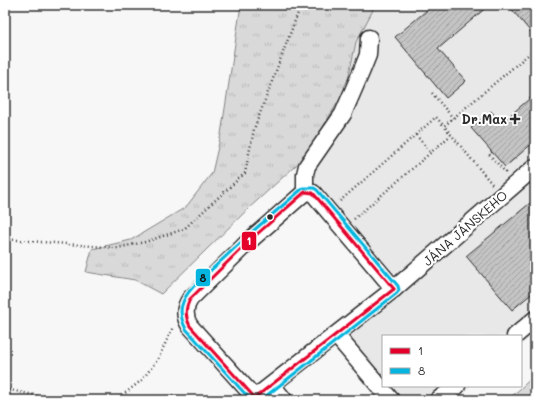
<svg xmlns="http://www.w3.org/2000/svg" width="540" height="405" font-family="Mali,sans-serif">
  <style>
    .built { fill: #e8e8e8 }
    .grass { fill: url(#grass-tufts); stroke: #828282 }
    .garden { fill: #d9d9d9; stroke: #828282 }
    .building { fill: url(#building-hatch); stroke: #2b2b2b }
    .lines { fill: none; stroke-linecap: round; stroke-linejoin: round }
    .minor-casing { stroke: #2b2b2b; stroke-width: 19 }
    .path { stroke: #2b2b2b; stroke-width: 2.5; stroke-dasharray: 1 3; stroke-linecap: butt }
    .minor { stroke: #fff; stroke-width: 16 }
    .bus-1-casing { stroke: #fff; stroke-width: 6 }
    .bus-2-casing { stroke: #fff; stroke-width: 6 }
    .bus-1 { stroke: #e4002b; stroke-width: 3 }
    .bus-2 { stroke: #06b5df; stroke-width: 3 }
    .poi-dot { fill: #2b2b2b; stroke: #fff; stroke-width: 1.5 }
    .labels { text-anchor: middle; stroke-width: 4; stroke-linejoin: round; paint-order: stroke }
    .poi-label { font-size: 13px; font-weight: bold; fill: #2b2b2b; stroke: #fff; text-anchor: end }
    .street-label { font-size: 13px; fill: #2b2b2b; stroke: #fff }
    .line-badge { stroke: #fff; stroke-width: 1.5 }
    .badge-label { font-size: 11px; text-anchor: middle; font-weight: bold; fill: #fff }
    .pale-badge-label { font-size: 11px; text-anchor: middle; font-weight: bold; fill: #111 }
  </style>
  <defs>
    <pattern id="grass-tufts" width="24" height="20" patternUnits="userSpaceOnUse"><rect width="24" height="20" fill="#d9d9d9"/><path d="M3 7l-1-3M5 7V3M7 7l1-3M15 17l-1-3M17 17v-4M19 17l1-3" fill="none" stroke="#bababa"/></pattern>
    <pattern id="building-hatch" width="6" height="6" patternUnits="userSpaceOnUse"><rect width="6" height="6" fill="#c4c4c4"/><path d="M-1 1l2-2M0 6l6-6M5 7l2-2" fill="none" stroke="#9f9f9f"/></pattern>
  </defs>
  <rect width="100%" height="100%" fill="#f7f7f7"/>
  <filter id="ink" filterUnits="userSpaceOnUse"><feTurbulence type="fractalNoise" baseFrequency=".025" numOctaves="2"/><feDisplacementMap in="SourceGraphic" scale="8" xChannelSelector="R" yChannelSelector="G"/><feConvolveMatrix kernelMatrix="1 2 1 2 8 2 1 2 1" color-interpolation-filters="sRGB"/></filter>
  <g filter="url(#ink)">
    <path class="built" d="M369,5h166v328l-14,12v-9h-138v50h88l-17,14h-72l-59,-68 58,-46 -80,-104 3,-24 42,-69 10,-47 17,-32z"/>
    <path class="grass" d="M241,5h128l4,5 -17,32 -10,47 -42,69 -55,50 -88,86 -26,-14 -49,-8 6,-23 39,-9 55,-33 26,-34 9,-39z"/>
    <path class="garden" d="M535,375v25h-27z"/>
    <g class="building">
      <path d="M433,5h56l-51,44 28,32 -20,17 -51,-61z"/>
      <path d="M508,5h27v32z"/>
      <path d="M535,94v47l-30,26 -34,-39 20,-17 10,12z"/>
      <path d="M535,199v92l-23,19 -46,-54z"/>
    </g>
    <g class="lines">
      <defs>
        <g id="minor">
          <path d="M305,192v-18l2,-8 36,-52 19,-44 6,-15 1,-17"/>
          <path d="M336,335l55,65"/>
          <path d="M515,336l20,-17"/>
          <path d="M272,385l12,15"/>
          <path d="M255,398l-65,-72c-6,-9 -6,-18 0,-27l58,-57 57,-50 8,1 81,96"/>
          <path d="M252,400l142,-111 141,-122"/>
          <path d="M438,400l19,-14"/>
        </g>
      </defs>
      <use href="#minor" class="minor-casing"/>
      <g class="path">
        <path d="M432,93l21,25"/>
        <path d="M416,135l15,18"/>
        <path d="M492,152l-3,2 17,19"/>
        <path d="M492,184l-48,-58 91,-77"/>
        <path d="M340,201l96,-84 8,9"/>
        <path d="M354,219l97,-84"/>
        <path d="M5,239l112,9 28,-6 39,-13 61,-56 9,-44 47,-124"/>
        <path d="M5,389l44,9h70l56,-2 13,4"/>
        <path d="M119,398l23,-18 16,-21 15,-32"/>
      </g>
      <use href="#minor" class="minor"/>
      <defs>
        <g id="bus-1">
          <path d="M255,398l-65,-72c-5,-9 -5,-18 0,-27l58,-57 57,-50 8,1 81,96"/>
          <path d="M252,400l142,-111"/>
        </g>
        <path id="bus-2" d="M248,397l-62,-68c-9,-17 -5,-29 7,-42l60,-56 50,-43h11l3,2 81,96 1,4 -2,3 -136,107"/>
      </defs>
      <use href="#bus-1" class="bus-1-casing"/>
      <use href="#bus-2" class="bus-2-casing"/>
      <use href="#bus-1" class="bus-1"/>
      <use href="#bus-2" class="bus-2"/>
    </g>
  </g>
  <g class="poi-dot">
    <path d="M513 113h4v4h4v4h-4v4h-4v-4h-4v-4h4z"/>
    <circle cx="270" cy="217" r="3.5"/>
  </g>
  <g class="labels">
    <g class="poi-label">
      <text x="507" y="124">Dr.Max</text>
    </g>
    <g class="street-label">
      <text transform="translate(465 228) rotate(-41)" y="5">JÁNA JÁNSKEHO</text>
    </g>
  </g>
  <g class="line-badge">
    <rect x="241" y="231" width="16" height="20" rx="4" fill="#e4002b"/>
    <rect x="195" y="268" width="16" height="19" rx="4" fill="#06b5df"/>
  </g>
  <g class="badge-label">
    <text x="249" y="245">1</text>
  </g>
  <g class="pale-badge-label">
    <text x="203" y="282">8</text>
  </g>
  <rect width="540" height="405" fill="none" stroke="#fff" stroke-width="20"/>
  <rect x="10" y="10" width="520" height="385" fill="none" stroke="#2b2b2b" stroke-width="1.5" filter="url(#ink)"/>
  <rect x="382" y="335" width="140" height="52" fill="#ffffff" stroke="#aaaaaa"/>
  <rect x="390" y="348" width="20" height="6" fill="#e4002b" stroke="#aaaaaa"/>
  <text x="418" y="355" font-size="12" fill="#2b2b2b">1</text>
  <rect x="390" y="368" width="20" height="6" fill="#06b5df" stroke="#aaaaaa"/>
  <text x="418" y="375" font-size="12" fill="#2b2b2b">8</text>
</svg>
